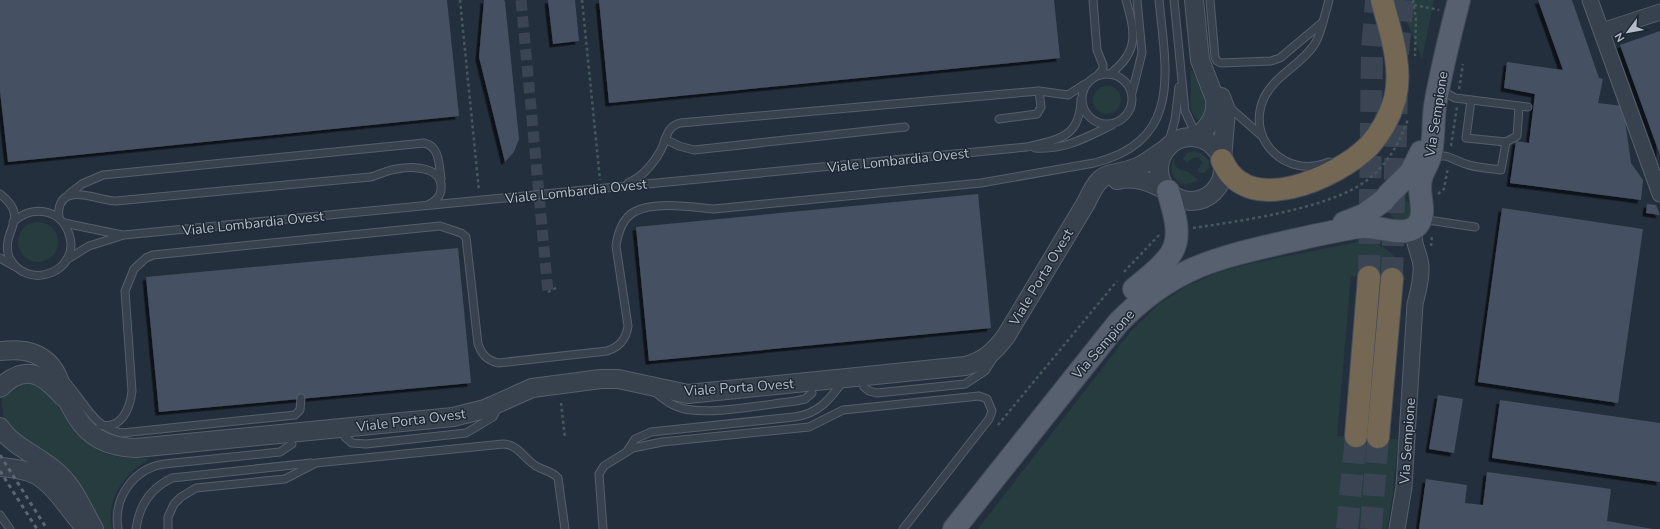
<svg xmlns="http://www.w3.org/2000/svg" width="1660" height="529" font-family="'Nunito Sans',sans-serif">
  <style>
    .green { fill: #263c3f }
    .building { fill: #455162; filter: url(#shadow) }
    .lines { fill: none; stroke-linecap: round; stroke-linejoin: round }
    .pedestrian-tunnel { stroke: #3a4453; stroke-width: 11; stroke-dasharray: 11 5.5; stroke-linecap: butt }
    .motorway-tunnel { stroke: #3a4453; stroke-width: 22; stroke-dasharray: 22 11; stroke-linecap: butt }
    .service-casing { stroke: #565f6c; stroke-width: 9 }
    .minor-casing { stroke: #565f6c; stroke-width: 17 }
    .tertiary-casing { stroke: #565f6c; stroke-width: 20 }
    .primary-casing { stroke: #414a57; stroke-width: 24 }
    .motorway-casing { stroke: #434c59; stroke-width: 24 }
    .path { stroke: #44595c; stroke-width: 2.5; stroke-dasharray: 3 3; stroke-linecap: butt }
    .service { stroke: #38414e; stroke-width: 7 }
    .minor { stroke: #38414e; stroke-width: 15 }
    .tertiary { stroke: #38414e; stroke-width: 18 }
    .primary { stroke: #56606e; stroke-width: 22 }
    .motorway { stroke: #746855; stroke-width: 22 }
    .rail { stroke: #5a6575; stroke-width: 3; stroke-dasharray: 4 4; stroke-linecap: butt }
    .labels { text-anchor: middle; stroke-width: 3; stroke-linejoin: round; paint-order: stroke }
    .street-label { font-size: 14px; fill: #b4bcc9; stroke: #1d2633 }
  </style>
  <defs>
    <filter id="shadow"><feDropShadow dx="-3.5" dy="3.5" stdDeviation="0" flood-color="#0009"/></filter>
  </defs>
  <rect width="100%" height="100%" fill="#242f3e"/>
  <g class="green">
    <path d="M1398,0h36l-12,59z"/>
    <path d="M1190,71h2l16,29 -4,18 -5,3c-11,-9 -8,-17 -8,-30 0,-7 0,-13 -1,-20z"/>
    <circle cx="1107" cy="100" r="14"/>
    <path d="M1195,151l5,2 9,7v8l-5,5h-4l-2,-3 4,-8 -4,-5 -5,1 -6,5 -4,-4 4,-6z"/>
    <path d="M1175,157l-1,6 4,6 11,3 8,7v2c-4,1 -9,4 -13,3 -12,-2 -16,-18 -9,-27z"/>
    <circle cx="1401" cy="210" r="11"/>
    <circle cx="38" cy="242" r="20"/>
    <path d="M1363,241c24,3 37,17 43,39l-55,-4 -14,160 61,3 -5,54 -6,36h-409l153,-198 28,-27 28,-18 33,-14 33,-9z"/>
    <path d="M22,380c7,2 17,4 24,7 5,4 10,15 14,20 26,39 37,53 87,51l1,2c-24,14 -43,40 -36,69h-9l-53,-73 -36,-25 -7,-7 -4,-9 -1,-15 3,-7z"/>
  </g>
  <g class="building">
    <path d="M0,0h447l12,116 -451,46 -8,-71z"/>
    <path d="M484,0h20l1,2 14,137 -5,13 -9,10 -26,-105z"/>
    <path d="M548,0h27l4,41 -26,3z"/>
    <path d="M599,0h455l6,58 -451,45z"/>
    <path d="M1538,0h34l27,78 4,1 -5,24 25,3 8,57 12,17 -2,20 -131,-17 6,-42 13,2 6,-49 -31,-6 3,-26 56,8z"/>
    <path d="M1660,31v124l-40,-110z"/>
    <path d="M978,194l13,134 -342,33 -13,-134z"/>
    <path d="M1647,204l9,1 4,10 -14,-2z"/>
    <path d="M1502,208l141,21 -25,174 -140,-21z"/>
    <path d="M458,248l13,135 -312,29 -13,-135z"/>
    <path d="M1438,395l25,4 -9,54 -25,-4z"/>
    <path d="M1500,400l160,23v59l-168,-24z"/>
    <path d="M1487,472l124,17 -4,32 46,8h-234l7,-50 41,6 -2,18 18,2z"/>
  </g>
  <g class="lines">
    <path class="pedestrian-tunnel" d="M521,0l27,292"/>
    <g class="motorway-tunnel">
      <path d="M1398,54l5,-54"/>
      <path d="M1369,277l3,-227 4,-50"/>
      <path d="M1392,279l5,-182"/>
      <path d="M1347,529l9,-93"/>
      <path d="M1371,529l7,-92"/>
    </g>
    <defs>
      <g id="service">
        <path d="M1093,0l4,50 6,15v4l-5,6"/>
        <path d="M1174,0l11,111 12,26"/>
        <path d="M1210,0l5,57 2,4 4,2 50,-2 9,-3 43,-36 6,-22"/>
        <path d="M1323,22c-2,7 -4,16 -9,23 -13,20 -39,30 -50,53 -19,41 22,82 65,64"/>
        <circle cx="1107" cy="99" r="25"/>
        <path d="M1110,74c30,-23 25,-42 16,-74"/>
        <path d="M1442,88l4,5 9,5 73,9"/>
        <path d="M1132,93l10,-40 -5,-53"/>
        <path d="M1471,100l-5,38 40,4"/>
        <path d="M1229,107l33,29"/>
        <path d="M999,119l38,-5 4,-7 -2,-16"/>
        <path d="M665,139l14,7 15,4 211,-23"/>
        <path d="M1035,148c30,2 50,-10 77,-23"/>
        <path d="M1167,148l8,-28 4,-33"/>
        <path d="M1433,159c13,-8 21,2 33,5 10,4 23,4 35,6l5,-28 11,-6 2,-30"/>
        <path d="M628,183c15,-6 25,-19 33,-33 6,-12 5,-23 19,-27l359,-32 29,4 17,-11"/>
        <path d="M0,194c32,25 0,36 9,63 18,36 73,14 60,-23 -8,-25 -37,-30 -56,-12"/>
        <path d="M69,194l13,-10 21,-9 321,-32c16,3 15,23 17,36"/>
        <path d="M59,218c0,-3 -1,-7 0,-9 4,-27 40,-8 57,-8l254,-24c9,-2 17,-7 27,-8 15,-3 46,-3 44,20 0,7 -6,13 -13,16"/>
        <path d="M1428,220l47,7"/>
        <path d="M64,223l58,12"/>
        <path d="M0,258l14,8"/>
        <path d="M66,260l23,-14 35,-11 903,-88c32,-8 53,-9 54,-48"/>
        <path d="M66,382c18,19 27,46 56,51l173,-18 5,-5 1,-12"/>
        <path d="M864,387l5,4 8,2 88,-9 20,-13 9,-14"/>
        <path d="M655,392c7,6 14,12 23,15 25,10 89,-3 118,-6l9,-2 7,-6"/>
        <path d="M100,425c21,5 30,-16 32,-34l-7,-100 9,-22 12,-11 7,-3 287,-29 21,7 5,4 12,107c4,11 9,16 20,19l109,-12c12,-4 19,-11 21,-25l-12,-80c2,-14 6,-27 18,-34 19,-11 59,-5 80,-3l267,-26 113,-20c89,-22 72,-92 65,-163"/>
        <path d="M345,437l7,6 14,1 100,-11 27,-16 5,-10"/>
        <path d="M628,450l7,-11 16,-7 143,-15c25,-3 36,-18 50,-37"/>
        <path d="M0,515l10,14"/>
        <path d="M118,529c-5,-31 15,-60 46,-65l116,-12 12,-8"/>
        <path d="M136,529c3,-23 15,-41 36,-51l139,-15"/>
        <path d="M168,529v-12l6,-13 7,-7 15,-9 89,-9 31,-16 187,-19c15,0 21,15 33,22 8,5 16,5 22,12l7,51"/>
        <path d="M603,529l-4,-55 5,-8 29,-18 29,-6 147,-15 34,-17 136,-14 8,3 5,12 -3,8 -86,110"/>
      </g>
      <g id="minor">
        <path d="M1590,0l70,194"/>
        <path d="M1602,31l58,-19"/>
        <path d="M1397,529l7,-42 11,-183c3,-12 7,-25 6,-38 -1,-14 -11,-25 -5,-40"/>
      </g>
      <g id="tertiary">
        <path d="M1194,0l6,60 15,39c2,17 -6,27 -18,38"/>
        <path d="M1221,97l5,13 -4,50"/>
        <circle cx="1191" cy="169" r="32"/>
        <path d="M1117,180c19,-5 33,2 51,11"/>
        <path d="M0,351c13,-1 27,-2 39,5 14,7 19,20 24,34 15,37 32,57 73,58l317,-31 32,-8 47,-21 69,-9h17l70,15 277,-28c19,-5 29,-14 41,-30l80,-133c17,-37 20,-24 52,-36 10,-5 20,-13 29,-19"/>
        <path d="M0,388c25,-25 43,-14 63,9"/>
        <path d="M0,427c13,21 45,31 62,50 14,14 22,35 32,52"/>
        <path d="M0,467c11,1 23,2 34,7 19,9 33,33 47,49"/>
      </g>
      <g id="primary">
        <path d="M1388,195l23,-23 10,-20"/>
        <path d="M1344,223l20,-8 20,-15"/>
        <path d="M1134,289c45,-37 51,-42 34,-98"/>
        <path d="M954,529l164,-206c51,-52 90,-63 159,-79 27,-6 55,-13 82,-17 19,-3 51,15 61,-6 6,-13 -3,-28 1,-42 2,-9 8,-16 10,-25 3,-16 2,-32 4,-48 6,-35 15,-71 24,-106"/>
      </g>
      <g id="motorway">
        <path d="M1222,160c24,59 115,18 147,-14 12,-13 21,-30 26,-47 8,-33 -5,-68 -13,-99"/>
        <path d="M1356,436l13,-159"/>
        <path d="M1378,437l14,-158"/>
      </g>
    </defs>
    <use href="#service" class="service-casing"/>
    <use href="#minor" class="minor-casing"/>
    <use href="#tertiary" class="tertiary-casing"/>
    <use href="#primary" class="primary-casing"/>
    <use href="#motorway" class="motorway-casing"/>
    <g class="path">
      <path d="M460,0l19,191"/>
      <path d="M582,0l18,180"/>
      <path d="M1413,0l3,19 -1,37"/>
      <path d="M1414,5l25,5"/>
      <path d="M1459,89l4,-25"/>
      <path d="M1451,146l6,-39"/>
      <path d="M1438,194l6,-5 4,-22"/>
      <path d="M1193,228c47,-7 135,-19 173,-47 22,-17 33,-37 42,-62"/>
      <path d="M1431,246l1,-11"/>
      <path d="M1124,272l35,-37"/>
      <path d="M548,292l10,-5"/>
      <path d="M561,403l4,36"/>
      <path d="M998,425l119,-144"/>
    </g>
    <use href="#service" class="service"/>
    <use href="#minor" class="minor"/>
    <use href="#tertiary" class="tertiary"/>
    <use href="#primary" class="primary"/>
    <use href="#motorway" class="motorway"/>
    <g class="rail">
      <path d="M0,455l47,74"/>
      <path d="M0,471l37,58"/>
    </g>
  </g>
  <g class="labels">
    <g class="street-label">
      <text transform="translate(1436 114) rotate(-81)" y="5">Via Sempione</text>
      <text transform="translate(898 160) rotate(-6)" y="5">Viale Lombardia Ovest</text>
      <text transform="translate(576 191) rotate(-6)" y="5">Viale Lombardia Ovest</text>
      <text transform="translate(253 223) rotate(-6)" y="5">Viale Lombardia Ovest</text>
      <text transform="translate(1041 277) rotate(-59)" y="5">Viale Porta Ovest</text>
      <text transform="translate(1103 344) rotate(-49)" y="5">Via Sempione</text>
      <text transform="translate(739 387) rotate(-4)" y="5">Viale Porta Ovest</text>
      <text transform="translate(411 420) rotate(-7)" y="5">Viale Porta Ovest</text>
      <text transform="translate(1407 441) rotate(-86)" y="5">Via Sempione</text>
    </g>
  </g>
  <g transform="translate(1628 32) rotate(238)" stroke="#1d2633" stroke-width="3" paint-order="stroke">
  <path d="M0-3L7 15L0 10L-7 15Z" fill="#b4bcc9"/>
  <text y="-6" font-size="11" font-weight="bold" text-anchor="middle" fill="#b4bcc9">N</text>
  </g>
</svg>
